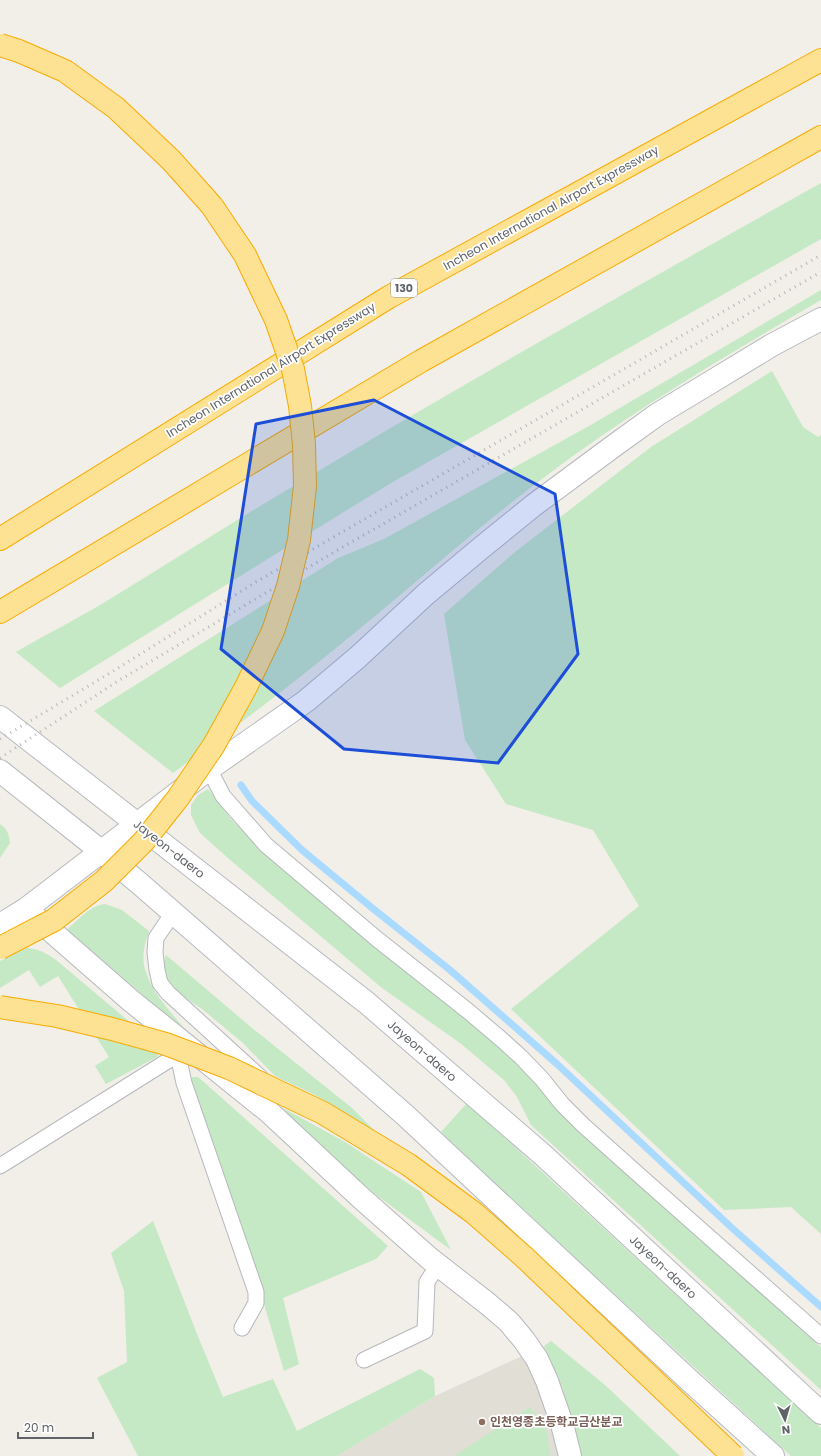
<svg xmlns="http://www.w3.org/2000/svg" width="821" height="1456" font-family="Poppins,'Noto Sans KR',sans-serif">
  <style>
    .education { fill: #e1ded6 }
    .green { fill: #c5e8c5 }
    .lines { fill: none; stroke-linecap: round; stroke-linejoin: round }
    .stream { stroke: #aadaff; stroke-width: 7 }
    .lane-casing { stroke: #b5b8bc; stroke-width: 17 }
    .street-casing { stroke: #b5b8bc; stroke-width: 24 }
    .secondary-casing { stroke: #b6babf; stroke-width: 24 }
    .highway-casing { stroke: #f9ab00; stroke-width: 24 }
    .lane { stroke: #fff; stroke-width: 15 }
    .street { stroke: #fff; stroke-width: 22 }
    .secondary { stroke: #fff; stroke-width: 22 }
    .highway { stroke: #fde293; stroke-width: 22 }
    .rail { stroke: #b6b7b8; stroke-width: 3; stroke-dasharray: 1 5; stroke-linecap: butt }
    .highway-bridge-casing { stroke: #f9ab00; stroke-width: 24; stroke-linecap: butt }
    .highway-bridge { stroke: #fde293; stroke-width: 22 }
    .marked { fill: #1d4ed8; fill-opacity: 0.2; stroke: #1d4ed8; stroke-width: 3; stroke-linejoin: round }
    .education-dot { fill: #8d6e63; stroke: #fff; stroke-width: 1.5 }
    .labels { text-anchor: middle; stroke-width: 3.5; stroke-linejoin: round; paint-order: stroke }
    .shield { fill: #fff; stroke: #8f9295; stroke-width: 1 }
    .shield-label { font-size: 11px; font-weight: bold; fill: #5f6368 }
    .street-label { font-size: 12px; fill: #5f6368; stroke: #fff }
    .education-label { font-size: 12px; font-weight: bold; fill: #785e54; stroke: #fff; text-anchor: start }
  </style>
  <rect width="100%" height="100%" fill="#f1efe8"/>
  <path class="education" d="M544,1346l19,42 18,68h-244l98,-60z"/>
  <g class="green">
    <path d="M821,183v56l-430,244 -117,72 -214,133 -44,-36c31,-18 63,-34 94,-53 49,-30 98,-61 147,-91 185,-113 375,-219 564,-325z"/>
    <path d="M821,290v10c-94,55 -188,110 -275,176 -67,50 -129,106 -194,159 -58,48 -118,93 -179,138l-79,-62 244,-153 46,-19 205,-113z"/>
    <path d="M772,371l31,56 15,10 3,-2v799l-30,-27 -67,3 -213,-201 128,-103 -46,-76 -87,-26 -41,-64 -21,-126 71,-62 136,-105z"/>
    <path d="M208,789l23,30 43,43 88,74 100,79 50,43 46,51 263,238v43l-290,-265 -14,-28 -13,-17 -44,-37 -78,-55 -153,-129 -29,-26 -9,-18v-10l7,-10z"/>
    <path d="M0,824c7,5 9,10 10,19l-10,15z"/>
    <path d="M105,904l17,6 27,21c-4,11 -7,22 -5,34 4,25 31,52 47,71l-124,-106c11,-10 22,-24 38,-26z"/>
    <path d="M27,948c12,1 19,5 29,12l101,85 2,8 -2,4 -51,27 -11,-18 14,-9 -51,-81 -18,11 -11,-17 -29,18v-27z"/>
    <path d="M166,955l86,73 100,80 23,23 -62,-37 -38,-18 -32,-33 -41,-34 -27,-18 -8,-9 -4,-17z"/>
    <path d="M192,1077h6l7,6 183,163 -12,13 -93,39 16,66 -15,7 -29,-97 -65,-192z"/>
    <path d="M467,1103l354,325v28h-30l-206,-189 -144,-135z"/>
    <path d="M283,1108l62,34 76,50 30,58 -76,-56 -66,-56z"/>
    <path d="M153,1221l44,113 26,63 50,-18 24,52 123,-62 14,9 1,18 -98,60h-199l-41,-78 30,-16 -3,-71 -13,-38z"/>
    <path d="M551,1341l54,44 75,71h-99l-18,-68 -19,-42z"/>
    <path d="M530,1407l17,25 3,24h-96z"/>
  </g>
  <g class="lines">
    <path class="stream" d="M241,785l11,16 50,49 69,57 79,63 107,94 175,164 89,79"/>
    <defs>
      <g id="lane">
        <path d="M209,769l14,27 43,49 111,94 91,72 33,28 20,18 21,22 20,25 21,21 65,58 173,153"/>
        <path d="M173,913l-17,25 -1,14 2,18 3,13 8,10 92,84"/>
        <path d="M178,1055l6,28 72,209v11l-14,25"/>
        <path d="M0,1166l185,-116"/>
        <path d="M364,1360l61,-29 2,-49 11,-17"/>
      </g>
      <path id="street" d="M26,909l104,91 139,112 91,85 69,61 59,46 21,18 15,18 13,19 10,22 15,43 8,32"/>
      <g id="secondary">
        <path d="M0,717l367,286 176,152 278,258"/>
        <path d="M0,771l87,69 52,43 266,232 284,265 84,76"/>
        <path d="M0,925l26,-16 183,-140 97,-68 52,-44 68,-63 55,-46 53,-43 81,-60 43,-31 53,-32 61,-37 49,-26"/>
      </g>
      <g id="highway">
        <path d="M0,539l389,-242 432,-237"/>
        <path d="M0,612l421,-251 400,-224"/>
      </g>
    </defs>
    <use href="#lane" class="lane-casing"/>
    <use href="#street" class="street-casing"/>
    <use href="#secondary" class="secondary-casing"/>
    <use href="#highway" class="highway-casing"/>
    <use href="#lane" class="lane"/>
    <use href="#street" class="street"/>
    <use href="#secondary" class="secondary"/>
    <use href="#highway" class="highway"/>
    <g class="rail">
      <path d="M0,739l110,-66 146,-91 565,-327"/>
      <path d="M0,758l118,-77 218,-130 485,-279"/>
    </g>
    <defs>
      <g id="highway-bridge">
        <path d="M0,45l19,6 46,20 51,37 55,52 41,46 33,49 31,65 17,49 7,37 4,38 1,42 -6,54 -11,46 -15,45 -27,56 -32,58 -36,53 -34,43 -40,40 -50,39 -54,28"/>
        <path d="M0,1007l57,9 55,13 54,15 63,24 94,45 86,52 65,48 49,43 210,200"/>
      </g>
    </defs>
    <use href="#highway-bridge" class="highway-bridge-casing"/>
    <use href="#highway-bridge" class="highway-bridge"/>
  </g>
  <path class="marked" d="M374,400l181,94 23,160 -80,109 -154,-14 -123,-100 35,-225z"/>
  <circle class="education-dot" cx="482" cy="1422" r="4"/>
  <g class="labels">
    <rect class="shield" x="391" y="279" width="26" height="18" rx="3"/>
    <g class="shield-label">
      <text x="404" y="292">130</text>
    </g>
    <g class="street-label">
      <text transform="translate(551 208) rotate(-29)" y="4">Incheon International Airport Expressway</text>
      <text transform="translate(271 370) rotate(-32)" y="4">Incheon International Airport Expressway</text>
      <text transform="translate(169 849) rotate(38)" y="4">Jayeon-daero</text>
      <text transform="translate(422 1051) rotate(41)" y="4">Jayeon-daero</text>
      <text transform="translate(663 1267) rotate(43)" y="4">Jayeon-daero</text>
    </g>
    <g class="education-label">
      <text x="490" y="1426">인천영종초등학교금산분교</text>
    </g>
  </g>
  <g transform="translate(785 1420) rotate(175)" stroke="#ffffff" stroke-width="3" paint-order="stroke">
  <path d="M0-3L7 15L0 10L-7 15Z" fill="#5f6368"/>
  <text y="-6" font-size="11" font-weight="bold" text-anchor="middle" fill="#5f6368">N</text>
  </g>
  <path d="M18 1432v6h75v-6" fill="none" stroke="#5f6368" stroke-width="2"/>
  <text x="24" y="1432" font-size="12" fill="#5f6368" stroke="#ffffff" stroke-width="3" paint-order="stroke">20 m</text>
</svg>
